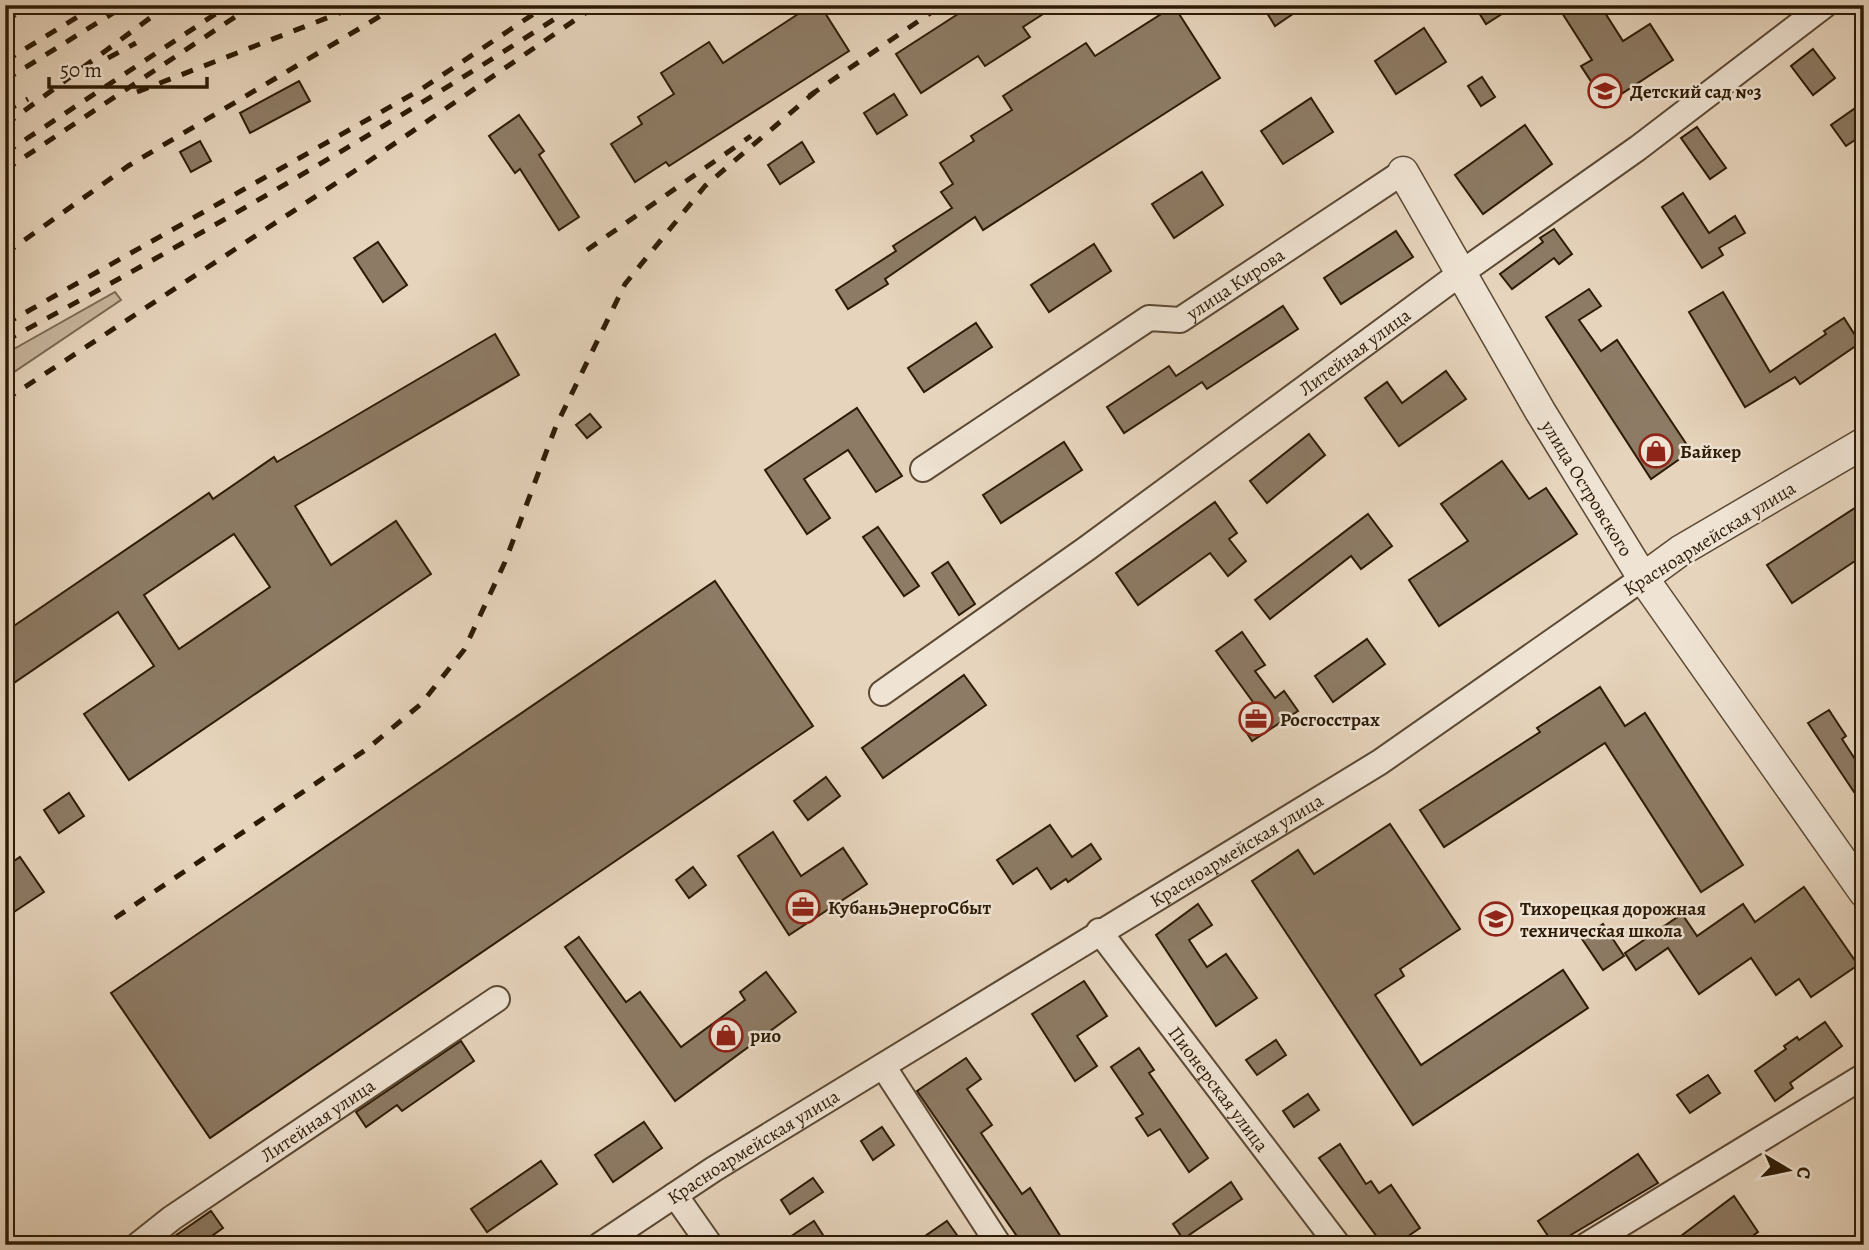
<svg xmlns="http://www.w3.org/2000/svg" width="1869" height="1250" font-family="Alegreya,serif">
  <style>
    .green { fill: #c7b59d; stroke: #7a6852; stroke-width: 2 }
    .building { fill: #8d7b65; stroke: #2d1b06; stroke-width: 2; fill-rule: evenodd }
    .lines { fill: none; stroke-linecap: round; stroke-linejoin: round }
    .minor-casing { stroke: #5b4934; stroke-width: 28 }
    .tertiary-casing { stroke: #5b4934; stroke-width: 33 }
    .minor { stroke: #efe3d3; stroke-width: 24 }
    .tertiary { stroke: #efe3d3; stroke-width: 30 }
    .rail { stroke: #2d1b06; stroke-width: 5; stroke-dasharray: 12 12; stroke-linecap: butt }
    .labels { text-anchor: middle; stroke-width: 5; stroke-linejoin: round; paint-order: stroke }
    .poi-label { font-size: 19px; font-weight: bold; fill: #2d1b06; stroke: #efe3d3; text-anchor: start }
    .street-label { font-size: 19px; fill: #2d1b06; stroke: #efe3d3 }
  </style>
  <rect width="100%" height="100%" fill="#e6d4bc"/>
  <filter id="stains"><feTurbulence type="fractalNoise" baseFrequency=".00286" numOctaves="4"/><feColorMatrix values="0 0 0 0 .2 0 0 0 0 .09 0 0 0 0 .02 0 0 0 .5 -.17"/></filter>
  <radialGradient id="worn" r=".72"><stop offset=".6" stop-color="#630" stop-opacity="0"/><stop offset="1" stop-color="#630" stop-opacity=".3"/></radialGradient>
  <path class="green" d="M115,292l6,8 -116,78v-24z"/>
  <g class="building">
    <path d="M812,5h8l29,46 -180,115 -3,-4 -31,20 -24,-38 31,-20 -4,-7 36,-23 -13,-21 48,-31 14,21z"/>
    <path d="M972,5h85l-34,22 7,10 -45,29 -7,-10 -57,37 -25,-39z"/>
    <path d="M1262,5h44l-31,21z"/>
    <path d="M1474,5h42l-30,19z"/>
    <path d="M1557,5h43l23,36 27,-17 23,36 -67,44 -25,-38 11,-6z"/>
    <path d="M1174,6l46,72 -237,152 -8,-13 -90,62 3,5 -40,25 -12,-19 60,-39 -3,-5 59,-38 -11,-16 12,-8 -13,-21 34,-22 -3,-5 41,-26 -9,-14 83,-53 9,13z"/>
    <path d="M1424,28l22,34 -50,32 -21,-33z"/>
    <path d="M1813,49l22,29 -22,17 -22,-29z"/>
    <path d="M1482,77l13,20 -14,9 -13,-20z"/>
    <path d="M299,81l11,20 -60,32 -10,-20z"/>
    <path d="M894,94l13,21 -30,19 -13,-21z"/>
    <path d="M1311,98l22,34 -50,32 -22,-33z"/>
    <path d="M1864,102v32l-18,12 -15,-21z"/>
    <path d="M519,115l25,36 -5,4 40,62 -20,13 -39,-61 -5,4 -26,-37z"/>
    <path d="M1525,125l27,39 -69,50 -28,-39z"/>
    <path d="M1697,127l29,41 -16,11 -29,-41z"/>
    <path d="M200,141l11,20 -20,11 -11,-20z"/>
    <path d="M802,142l12,20 -34,22 -12,-19z"/>
    <path d="M1202,172l21,33 -49,33 -22,-34z"/>
    <path d="M1683,193l26,40 26,-17 10,17 -26,15 4,7 -21,13 -40,-61z"/>
    <path d="M1554,229l18,25 -13,10 -5,-6 -42,31 -12,-15 43,-32 -3,-4z"/>
    <path d="M1396,231l17,26 -72,47 -17,-26z"/>
    <path d="M378,242l29,43 -24,17 -29,-44z"/>
    <path d="M1094,244l17,27 -62,41 -18,-27z"/>
    <path d="M1589,289l12,17 -22,14 22,31 16,-11 74,111 -40,28 -105,-162z"/>
    <path d="M1723,292l47,80 56,-38 -2,-3 20,-13 16,25 -60,41 -5,-7 -50,30 -56,-95z"/>
    <path d="M1283,306l15,23 -91,60 -5,-7 -78,51 -17,-26 62,-41 7,10z"/>
    <path d="M976,323l16,24 -68,45 -16,-24z"/>
    <path d="M495,334l24,41 -224,131 36,59 65,-44 35,53 -302,206 -45,-66 70,-48 -36,-54 -113,77v-57l204,-139 4,6 61,-42 3,5zM234,534l36,53 -91,62 -35,-54z"/>
    <path d="M1446,371l20,28 -67,47 -34,-48 22,-16 15,21z"/>
    <path d="M857,408l45,68 -26,16 -28,-42 -44,29 26,39 -23,16 -42,-64z"/>
    <path d="M590,414l11,13 -14,11 -11,-13z"/>
    <path d="M1309,434l16,21 -58,48 -17,-22z"/>
    <path d="M1064,442l18,28 -81,53 -18,-28z"/>
    <path d="M1502,461l27,38 17,-11 31,46 -138,92 -30,-46 59,-39 -27,-37z"/>
    <path d="M1215,502l22,31 -8,6 17,22 -18,15 -18,-23 -72,52 -22,-32z"/>
    <path d="M1864,502v53l-72,48 -25,-38z"/>
    <path d="M1368,514l24,32 -31,23 -10,-13 -81,63 -15,-19z"/>
    <path d="M878,527l41,59 -15,10 -41,-59z"/>
    <path d="M948,562l27,42 -16,11 -27,-42z"/>
    <path d="M715,581l98,145 -603,412 -99,-145z"/>
    <path d="M1242,632l23,33 -10,6 20,27 9,-7 14,20 -46,30 -12,-19 18,-13 -42,-58z"/>
    <path d="M1367,639l18,25 -52,38 -18,-26z"/>
    <path d="M964,675l22,30 -103,73 -21,-30z"/>
    <path d="M1600,687l25,39 20,-13 98,152 -42,27 -96,-149 -161,104 -24,-37 120,-78 -3,-4z"/>
    <path d="M1829,710l17,26 -4,3 22,34v34l-56,-84z"/>
    <path d="M826,777l14,19 -32,24 -14,-19z"/>
    <path d="M69,793l15,23 -25,17 -15,-23z"/>
    <path d="M1390,824l70,105 -60,40 4,7 -29,19 46,70 142,-95 25,38 -175,117 -161,-244 46,-31 16,24z"/>
    <path d="M1050,825l22,32 19,-13 10,15 -33,23 -2,-3 -15,10 -14,-21 -24,16 -16,-24z"/>
    <path d="M773,832l28,44 42,-28 24,36 -78,51 -51,-79z"/>
    <path d="M20,857l24,35 -39,26v-51z"/>
    <path d="M693,867l13,18 -17,13 -13,-18z"/>
    <path d="M1804,887l54,78 -47,32 -12,-18 -23,16 -25,-37 -52,36 -31,-46 -32,22 -11,-17 57,-39 15,22 46,-32 12,18z"/>
    <path d="M1198,904l14,21 -23,15 18,27 19,-13 31,44 -41,28 -60,-91z"/>
    <path d="M1603,924l21,32 -21,14 -21,-31z"/>
    <path d="M579,937l47,65 14,-10 41,55 64,-47 -5,-8 26,-20 30,40 -121,89 -110,-154z"/>
    <path d="M1084,981l23,35 -30,20 20,30 -22,15 -43,-67z"/>
    <path d="M1825,1022l17,24 -52,37 3,5 -18,13 -20,-30 31,-22 -2,-3 13,-9 2,3z"/>
    <path d="M1276,1040l10,15 -29,20 -11,-15z"/>
    <path d="M461,1041l13,20 -72,50 -5,-6 -31,22 -10,-15z"/>
    <path d="M1139,1048l15,22 -5,3 59,85 -19,14 -29,-43 -12,7 -12,-18 7,-4 -32,-47z"/>
    <path d="M966,1058l15,21 -14,10 25,36 -11,8 41,61 8,-6 36,57h-43l-106,-154z"/>
    <path d="M1708,1075l12,18 -30,20 -13,-18z"/>
    <path d="M1308,1094l11,16 -25,17 -11,-16z"/>
    <path d="M644,1122l18,26 -49,34 -18,-27z"/>
    <path d="M882,1127l12,18 -21,15 -12,-19z"/>
    <path d="M1340,1144l26,40 5,-3 8,12 12,-8 29,43 -25,17h-12l-64,-87z"/>
    <path d="M1638,1154l20,29 -104,62 -16,-24z"/>
    <path d="M541,1161l16,23 -70,48 -16,-23z"/>
    <path d="M813,1178l10,14 -33,22 -9,-14z"/>
    <path d="M1231,1182l11,17 -59,40 -10,-15z"/>
    <path d="M1734,1196l24,36 -18,13h-71z"/>
    <path d="M211,1211l12,17 -24,17h-37z"/>
    <path d="M814,1221l9,14 -13,10h-32z"/>
    <path d="M947,1221l17,24h-52z"/>
  </g>
  <g class="lines">
    <defs>
      <g id="minor">
        <path id="s1" d="M923,469l226,-151 31,2 223,-148"/>
        <path id="s2" d="M882,693l204,-144 375,-276 177,-125 187,-143"/>
        <path id="s3" d="M1099,931l239,314"/>
        <path d="M883,1066l116,179"/>
        <path d="M675,1195l35,50"/>
        <path id="s4" d="M138,1245l34,-27 325,-219"/>
        <path id="s5" d="M600,1245l114,-76 666,-407 263,-184"/>
        <path d="M1587,1245l277,-169"/>
      </g>
      <g id="tertiary">
        <path id="s6" d="M1403,172l137,239 103,167 221,314"/>
        <path d="M1643,578l37,-27 184,-108"/>
      </g>
    </defs>
    <use href="#minor" class="minor-casing"/>
    <use href="#tertiary" class="tertiary-casing"/>
    <use href="#minor" class="minor"/>
    <use href="#tertiary" class="tertiary"/>
    <g class="rail">
      <path d="M758,12l10,-7"/>
      <path d="M5,21l25,-16"/>
      <path d="M108,58l28,-15"/>
      <path d="M5,61l92,-56"/>
      <path d="M5,80l121,-75"/>
      <path d="M137,92l223,-87"/>
      <path d="M809,96l133,-91"/>
      <path d="M5,111l23,-12"/>
      <path d="M5,125l145,-107"/>
      <path d="M5,153l224,-148"/>
      <path d="M5,170l248,-165"/>
      <path d="M587,250l164,-114"/>
      <path d="M5,254l123,-88 271,-161"/>
      <path d="M5,324l415,-234 127,-85"/>
      <path d="M5,341c195,-105 386,-215 571,-336"/>
      <path d="M5,400l348,-228 244,-167"/>
      <path d="M115,918l252,-169 54,-45 43,-54 41,-88 51,-136 69,-142 80,-98 110,-94"/>
    </g>
  </g>
  <defs>
    <symbol id="school-ring" viewBox="-11 -11 22 22"><circle r="9.5" fill="#efe3d3" stroke="#8f2418" stroke-width="1.5"/><path d="M0-5L7-2L0 1L-7-2ZM-4 1L0 2.5L4 1V4Q0 6-4 4Z" fill="#8f2418"/></symbol>
    <symbol id="shop-ring" viewBox="-11 -11 22 22"><circle r="9.5" fill="#efe3d3" stroke="#8f2418" stroke-width="1.5"/><path d="M-5-2.5h2.3a2.7 3.5 0 0 1 5.4 0H5L5.5 6h-11ZM-1.5-2.5h3a1.5 2.3 0 0 0-3 0Z" fill="#8f2418"/></symbol>
    <symbol id="office-ring" viewBox="-11 -11 22 22"><circle r="9.5" fill="#efe3d3" stroke="#8f2418" stroke-width="1.5"/><path d="M-6-3h4V-5.5h4V-3h4V5H-6ZM-1-4.5V-3h2v-1.5ZM-6 0V1H6V0Z" fill="#8f2418"/></symbol>
    <symbol id="university-ring" viewBox="-11 -11 22 22"><circle r="9.5" fill="#efe3d3" stroke="#8f2418" stroke-width="1.5"/><path d="M0-5L7-2L0 1L-7-2ZM-4 1L0 2.5L4 1V4Q0 6-4 4Z" fill="#8f2418"/></symbol>
  </defs>
  <g fill-rule="evenodd">
    <use href="#school-ring" x="1586" y="72" width="38" height="38"/>
    <use href="#shop-ring" x="1637" y="432" width="38" height="38"/>
    <use href="#office-ring" x="1237" y="700" width="38" height="38"/>
    <use href="#office-ring" x="784" y="888" width="38" height="38"/>
    <use href="#university-ring" x="1477" y="900" width="38" height="38"/>
    <use href="#shop-ring" x="707" y="1016" width="38" height="38"/>
  </g>
  <g class="labels">
    <g class="poi-label">
      <text x="1630" y="98">Детский сад №3</text>
      <text x="1680" y="458">Байкер</text>
      <text x="1280" y="726">Росгосстрах</text>
      <text x="828" y="914">КубаньЭнергоСбыт</text>
      <text x="1520" y="915">Тихорецкая дорожная<tspan x="1520" dy="22">техническая школа</tspan></text>
      <text x="750" y="1042">рио</text>
    </g>
    <g class="street-label">
      <text dy="7" stroke="none"><textPath href="#s1" startOffset="369">улица Кирова</textPath></text>
      <text dy="7" stroke="none"><textPath href="#s2" startOffset="583">Литейная улица</textPath></text>
      <text dy="7" stroke="none"><textPath href="#s6" startOffset="366">улица Островского</textPath></text>
      <text transform="translate(1709 538) rotate(-32)" y="7">Красноармейская улица</text>
      <text dy="7" stroke="none"><textPath href="#s5" startOffset="749">Красноармейская улица</textPath></text>
      <text dy="7" stroke="none"><textPath href="#s3" startOffset="198">Пионерская улица</textPath></text>
      <text dy="7" stroke="none"><textPath href="#s4" startOffset="219">Литейная улица</textPath></text>
      <text dy="7" stroke="none"><textPath href="#s5" startOffset="182">Красноармейская улица</textPath></text>
    </g>
  </g>
  <rect width="1869" height="1250" fill="none" stroke="#e6d4bc" stroke-width="28"/>
  <rect x="7" y="7" width="1855" height="1236" fill="none" stroke="#2d1b06" stroke-width="3.5"/>
  <rect x="14" y="14" width="1841" height="1222" fill="none" stroke="#2d1b06" stroke-width="2"/>
  <g transform="translate(1788 1170) rotate(100)" stroke="#efe3d3" stroke-width="5" paint-order="stroke">
  <path d="M0-5L12 26L0 18L-12 26Z" fill="#2d1b06"/>
  <text y="-10" font-size="19" font-weight="bold" text-anchor="middle" fill="#2d1b06">С</text>
  </g>
  <path d="M49 77v10h158v-10" fill="none" stroke="#2d1b06" stroke-width="3.5"/>
  <text x="60" y="77" font-size="21" fill="#2d1b06" stroke="#efe3d3" stroke-width="5" paint-order="stroke">50 m</text>
  <rect width="100%" height="100%" filter="url(#stains)"/>
  <rect width="100%" height="100%" fill="url(#worn)"/>
</svg>
